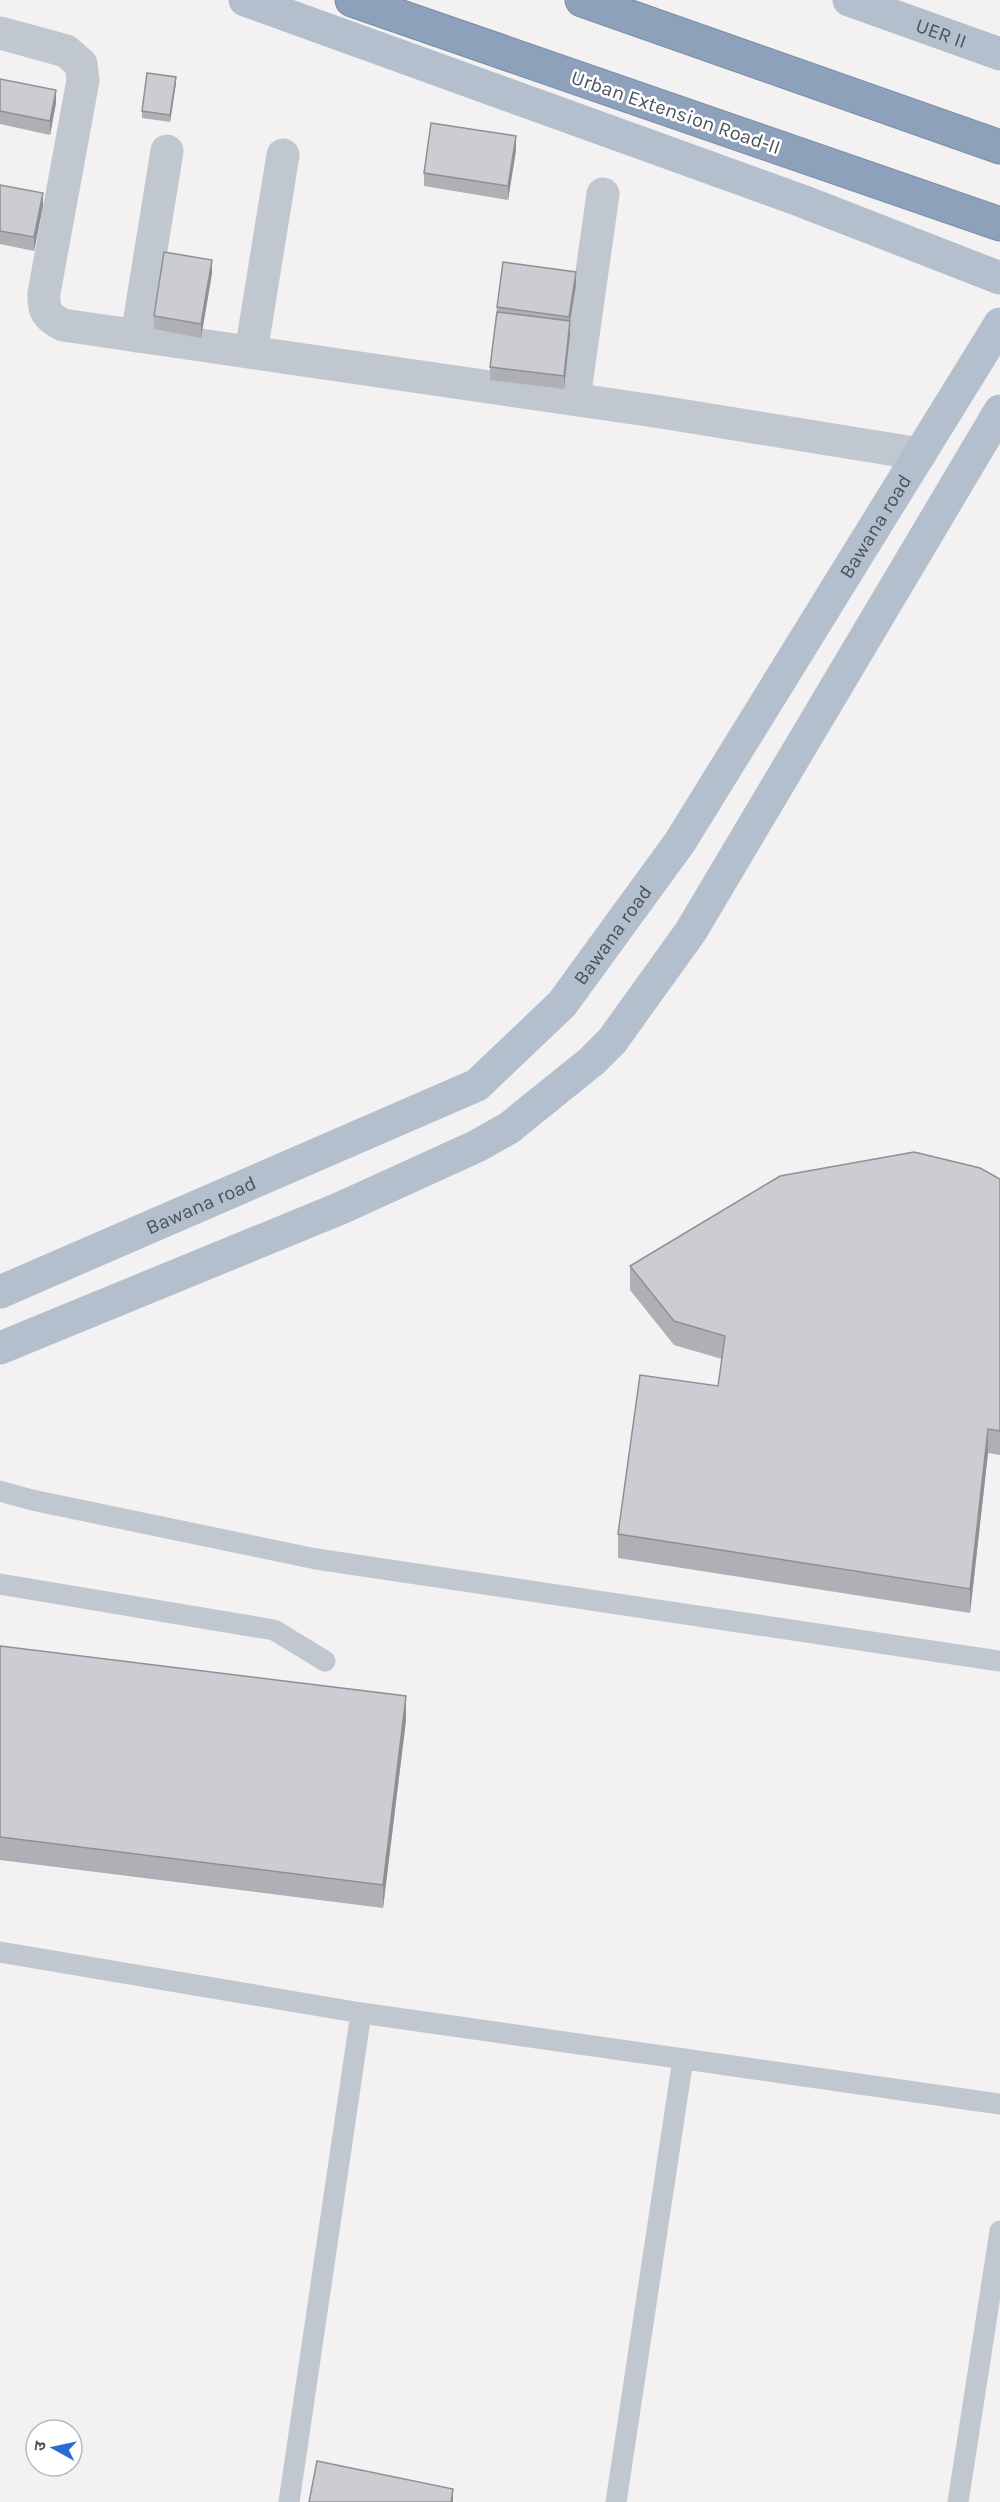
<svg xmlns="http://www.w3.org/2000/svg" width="1000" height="2502" font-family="Karla,'Noto Sans Devanagari',sans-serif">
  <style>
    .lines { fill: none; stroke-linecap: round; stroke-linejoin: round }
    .highway-casing { stroke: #788ca7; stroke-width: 35 }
    .lane { stroke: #c0c7ce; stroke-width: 21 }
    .street { stroke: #c0c7ce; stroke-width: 33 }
    .primary { stroke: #b3bfcd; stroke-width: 33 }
    .highway { stroke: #8da1bb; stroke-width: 33 }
    .wall { fill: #afb0b5 }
    .shaded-wall { fill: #8e9094 }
    .building { fill: #cbcdd3; stroke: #8e9094; stroke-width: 1.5 }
    .labels { text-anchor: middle; stroke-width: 5; stroke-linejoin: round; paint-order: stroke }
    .street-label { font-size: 20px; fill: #4a535d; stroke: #fff }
  </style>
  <rect width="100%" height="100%" fill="#f3f1f1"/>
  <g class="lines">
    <defs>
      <g id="highway">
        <path d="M352,0l648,224"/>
        <path d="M582,0l418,147"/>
      </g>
    </defs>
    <use href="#highway" class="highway-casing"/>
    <g class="lane">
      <path d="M0,1491l32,9 284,59 684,102"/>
      <path d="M0,1584l274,46 51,31"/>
      <path d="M0,1952l361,61 639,91"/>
      <path d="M289,2502l72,-489"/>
      <path d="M616,2502l67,-443"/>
      <path d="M958,2502l42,-271"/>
    </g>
    <g class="street">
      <path d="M0,33l66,18 15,13 2,16 -39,213c-1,18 3,24 19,32l598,87 259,42"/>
      <path d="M137,336l30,-185"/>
      <path d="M251,352l32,-197"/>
      <path d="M574,399l29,-205"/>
    </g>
    <g class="primary">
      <path d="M245,0l557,201 198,77"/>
      <path id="s1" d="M849,0l151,54"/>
      <path id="s2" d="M0,1292l477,-207 85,-81 118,-162 320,-518"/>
      <path d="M0,1348l341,-140 136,-62 32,-18 83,-67 20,-20 79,-110 309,-520"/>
    </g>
    <use href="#highway" class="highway"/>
  </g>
  <g class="wall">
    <path d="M0,79l56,24 -6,32 -50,-11z"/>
    <path d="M176,83l-6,39 -28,-4v-7z"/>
    <path d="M516,150l-8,50 -84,-14v-13z"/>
    <path d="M0,185l43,21 -9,45 -34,-7z"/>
    <path d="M212,273l-11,65 -47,-9v-13z"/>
    <path d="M576,285l-6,36v13l-6,55 -74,-9v-13l7,-60z"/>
    <path d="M1000,1179v276l-12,-2 -18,160 -352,-55v-24l100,-148 4,-27 -48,-14 -44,-55v-24z"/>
    <path d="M0,1646l406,74 -23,188 -383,-48z"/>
  </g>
  <g class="shaded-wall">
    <path d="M176,77v6l-6,39v-7z"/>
    <path d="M56,90v13l-6,32v-14z"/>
    <path d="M516,136v14l-8,50v-14z"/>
    <path d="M43,193v13l-9,45v-14z"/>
    <path d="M212,260v13l-11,65v-14z"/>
    <path d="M576,272v13l-6,36v13l-6,55v-13l5,-46v-13z"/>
    <path d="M988,1429v24l-18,160v-24z"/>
    <path d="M406,1696v24l-23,188v-23z"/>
    <path d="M453,2489v13h-2z"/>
  </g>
  <g class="building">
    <path d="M147,73l29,4 -6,38 -28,-4z"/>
    <path d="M0,79l56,11 -6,31 -50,-10z"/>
    <path d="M431,123l85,13 -8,50 -84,-13z"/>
    <path d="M0,185l43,8 -9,44 -34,-6z"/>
    <path d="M164,252l48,8 -11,64 -47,-8z"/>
    <path d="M503,262l73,10 -7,45 -72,-10z"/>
    <path d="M497,312l73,9 -6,55 -74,-9z"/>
    <path d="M914,1152l66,16 20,11v252l-12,-2 -18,160 -352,-55 22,-159 78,11 7,-50 -51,-15 -44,-55 150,-90z"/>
    <path d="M0,1646l406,50 -23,189 -383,-48z"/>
    <path d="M317,2461l136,28 -2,13h-142z"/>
  </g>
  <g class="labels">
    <g class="street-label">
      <text dy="7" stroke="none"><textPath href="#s1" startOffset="98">UER II</textPath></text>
      <text transform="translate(676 112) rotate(19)" y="7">Urban Extension Road-II</text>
      <text dy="7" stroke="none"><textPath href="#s2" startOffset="1209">Bawana road</textPath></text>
      <text dy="7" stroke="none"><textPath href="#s2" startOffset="723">Bawana road</textPath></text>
      <text dy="7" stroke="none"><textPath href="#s2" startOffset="219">Bawana road</textPath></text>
    </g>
  </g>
  <g transform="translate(54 2448) rotate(278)"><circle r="28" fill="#ffffff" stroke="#b7babe" stroke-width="1.5"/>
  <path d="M0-4.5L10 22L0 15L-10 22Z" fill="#286cd6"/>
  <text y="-9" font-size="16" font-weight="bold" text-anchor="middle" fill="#4a535d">उ</text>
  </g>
</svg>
